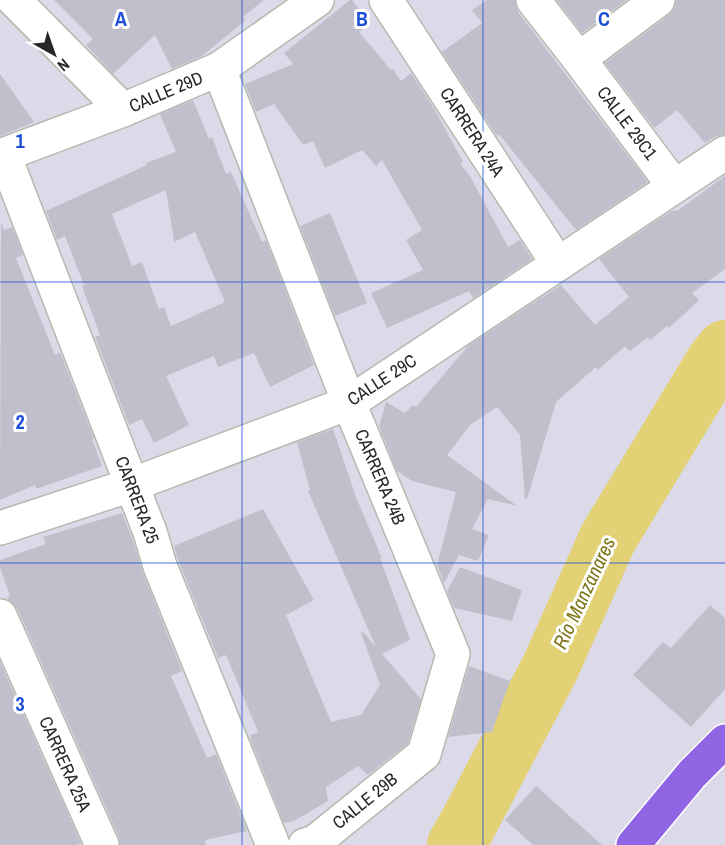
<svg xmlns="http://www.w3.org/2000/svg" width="725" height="845" font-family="'Archivo Narrow',sans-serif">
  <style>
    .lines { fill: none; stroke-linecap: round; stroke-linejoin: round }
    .river { stroke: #e2d175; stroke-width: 58 }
    .building { fill: #c1bfcb; fill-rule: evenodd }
    .minor-casing { stroke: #b5baae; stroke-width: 36 }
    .major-casing { stroke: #fff; stroke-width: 36 }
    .minor { stroke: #fff; stroke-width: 33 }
    .major { stroke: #9065e3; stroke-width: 33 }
    .grid { fill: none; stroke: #1d4ed8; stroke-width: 1.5; stroke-opacity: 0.55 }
    .labels { text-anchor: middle; stroke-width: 6; stroke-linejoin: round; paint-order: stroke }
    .street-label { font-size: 18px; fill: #272727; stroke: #fff }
    .water-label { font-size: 20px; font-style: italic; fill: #7e7618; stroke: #fff }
    .grid-label { font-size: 20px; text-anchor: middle; font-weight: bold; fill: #1d4ed8; stroke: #fff; stroke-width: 6; stroke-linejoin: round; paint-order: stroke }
  </style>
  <rect width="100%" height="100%" fill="#dcdae9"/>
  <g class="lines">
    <path class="river" d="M456,845l12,-21 82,-156 58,-130 106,-175 11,-14"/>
  </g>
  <g class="building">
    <path d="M54,0h210l-21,17 3,3 -44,36 -30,13 -17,-34 -42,39 -27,-29 7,-6z"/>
    <path d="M350,0h2l18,23 -11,9 32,38 2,-1 8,12 10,-8 24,37 28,52 -3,2 10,12 38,71 12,-7 12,19 -59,39 -4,-7 -82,37 -16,-35 52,-23 -17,-30 16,-10 -40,-70 -6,6 -14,-16 -37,18 -12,-27 -10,4 -29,-41 -18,8 -11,-28 48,-20 -9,-11z"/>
    <path d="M487,0h28l3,12 130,170 -72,48 -77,-96 -2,2 -55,-84 40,-29 -10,-13z"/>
    <path d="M557,0h70l-45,33z"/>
    <path d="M676,0h49v134l-10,3 -10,6 -28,-33 -23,18 -49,-65 64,-48 6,-7z"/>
    <path d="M0,74l34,48 -34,14z"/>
    <path d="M193,100l16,39 3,-2 14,37 5,-2 31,70 4,-2 48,125 -44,22 -16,-34 -36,14 -4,-11 -48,20 23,49 -35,18 -12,-24 -13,6 -34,-88 5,-2 -18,-49 2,-1 -19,-49 -8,4 -11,-29 101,-46 -1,-2 30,-11 -16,-38zM166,190l8,52 21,-10 30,70 -54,24 -7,-19 -5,2 -17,-47 -10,4 -20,-52z"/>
    <path d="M725,176v93l-33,24 7,7 -30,28 -2,-2 -17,14 -2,-3 -18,14 -5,-5 -27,24 -2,-3 -40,35 -29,97h-2l-5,-64 -23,-28 -26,17 -24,31 70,51 -29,-7 -16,30 17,6 -11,26 -19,-6 -15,28 -7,-18 19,-73 -44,-11 -15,-10 -18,-45 7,-24 19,11 8,-8 3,2 53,-62 92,-60 34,40 34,-28 -30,-38 74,-49 1,1 2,-1 1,1z"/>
    <path d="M330,213l37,90 -32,13 -35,-90z"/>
    <path d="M1,222l3,8 8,-3 11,28 -7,3 39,97 5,-3 34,87h-2l10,27 -66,23 -1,-4 -35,15z"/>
    <path d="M333,429l25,74v-1l24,56h-2l30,82 -28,14 39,45 -13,44 -40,32 -10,-9 -32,21 2,14 -34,20 -10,2 -34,-85h1l-1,-3 8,-3 -32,-77 -8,3 -40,-98 -4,-14 89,-37 51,91 -28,15 45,107 30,-7 19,-30 -19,-52 2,-1 13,15 -68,-156 2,-1 -13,-48z"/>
    <path d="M122,513l10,25 11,35 39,98 -11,5 36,82 9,-4 31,77 -42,9 1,5h-86l-1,-8 -102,-229 -10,-10 3,-2 -10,-29v-7l46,-16 -3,-7z"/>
    <path d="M460,567l62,23 -10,31 -58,-13 -7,-17z"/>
    <path d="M710,605l15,13v71l-34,38 -58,-52 30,-33 8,6z"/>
    <path d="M0,662l81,181 -5,2h-76z"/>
    <path d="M469,666l41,15 -18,51 -44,5z"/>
    <path d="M536,786l66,59h-69l-28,-25z"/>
  </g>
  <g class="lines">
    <defs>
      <g id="minor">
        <path d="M14,0l109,110"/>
        <path d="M386,0l172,264"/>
        <path d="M533,0l46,59 95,127"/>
        <path d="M579,59l79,-59"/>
        <path d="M219,69l130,334 104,251 -29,100 -109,88 -10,3"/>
        <path d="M4,155l146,377 10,34 113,279"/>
        <path d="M0,156l123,-46 96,-41 98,-69"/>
        <path d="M0,528l131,-43 218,-82 376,-250"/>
        <path d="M0,616l102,229"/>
      </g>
      <path id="major" d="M633,845l59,-71 33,-33"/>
    </defs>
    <use href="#minor" class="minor-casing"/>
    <use href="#major" class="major-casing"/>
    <use href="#minor" class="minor"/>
    <use href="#major" class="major"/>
  </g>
  <path class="grid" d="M242,0v845M483,0v845M0,282h725M0,563h725"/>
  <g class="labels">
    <g class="street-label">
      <text transform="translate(166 92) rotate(-23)" y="6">CALLE 29D</text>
      <text transform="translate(627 123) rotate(53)" y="6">CALLE 29C1</text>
      <text transform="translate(472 132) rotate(57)" y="6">CARRERA 24A</text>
      <text transform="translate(382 380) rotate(-33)" y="6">CALLE 29C</text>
      <text transform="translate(380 477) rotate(67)" y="6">CARRERA 24B</text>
      <text transform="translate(137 500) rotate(69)" y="6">CARRERA 25</text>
      <text transform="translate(65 764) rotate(66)" y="6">CARRERA 25A</text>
      <text transform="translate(365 801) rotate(-39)" y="6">CALLE 29B</text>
    </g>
    <g class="water-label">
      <text transform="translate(584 593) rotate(-65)" y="7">Río Manzanares</text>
    </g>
  </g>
  <g class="grid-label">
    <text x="121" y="26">A</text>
    <text x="362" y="26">B</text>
    <text x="604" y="26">C</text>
    <text x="20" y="148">1</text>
    <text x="20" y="429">2</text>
    <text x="20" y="711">3</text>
  </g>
  <g transform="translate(54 54) rotate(140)" stroke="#ffffff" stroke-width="4.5" paint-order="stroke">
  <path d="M0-4.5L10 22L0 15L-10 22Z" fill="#272727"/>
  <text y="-9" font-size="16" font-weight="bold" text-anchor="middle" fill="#272727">N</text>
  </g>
</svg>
